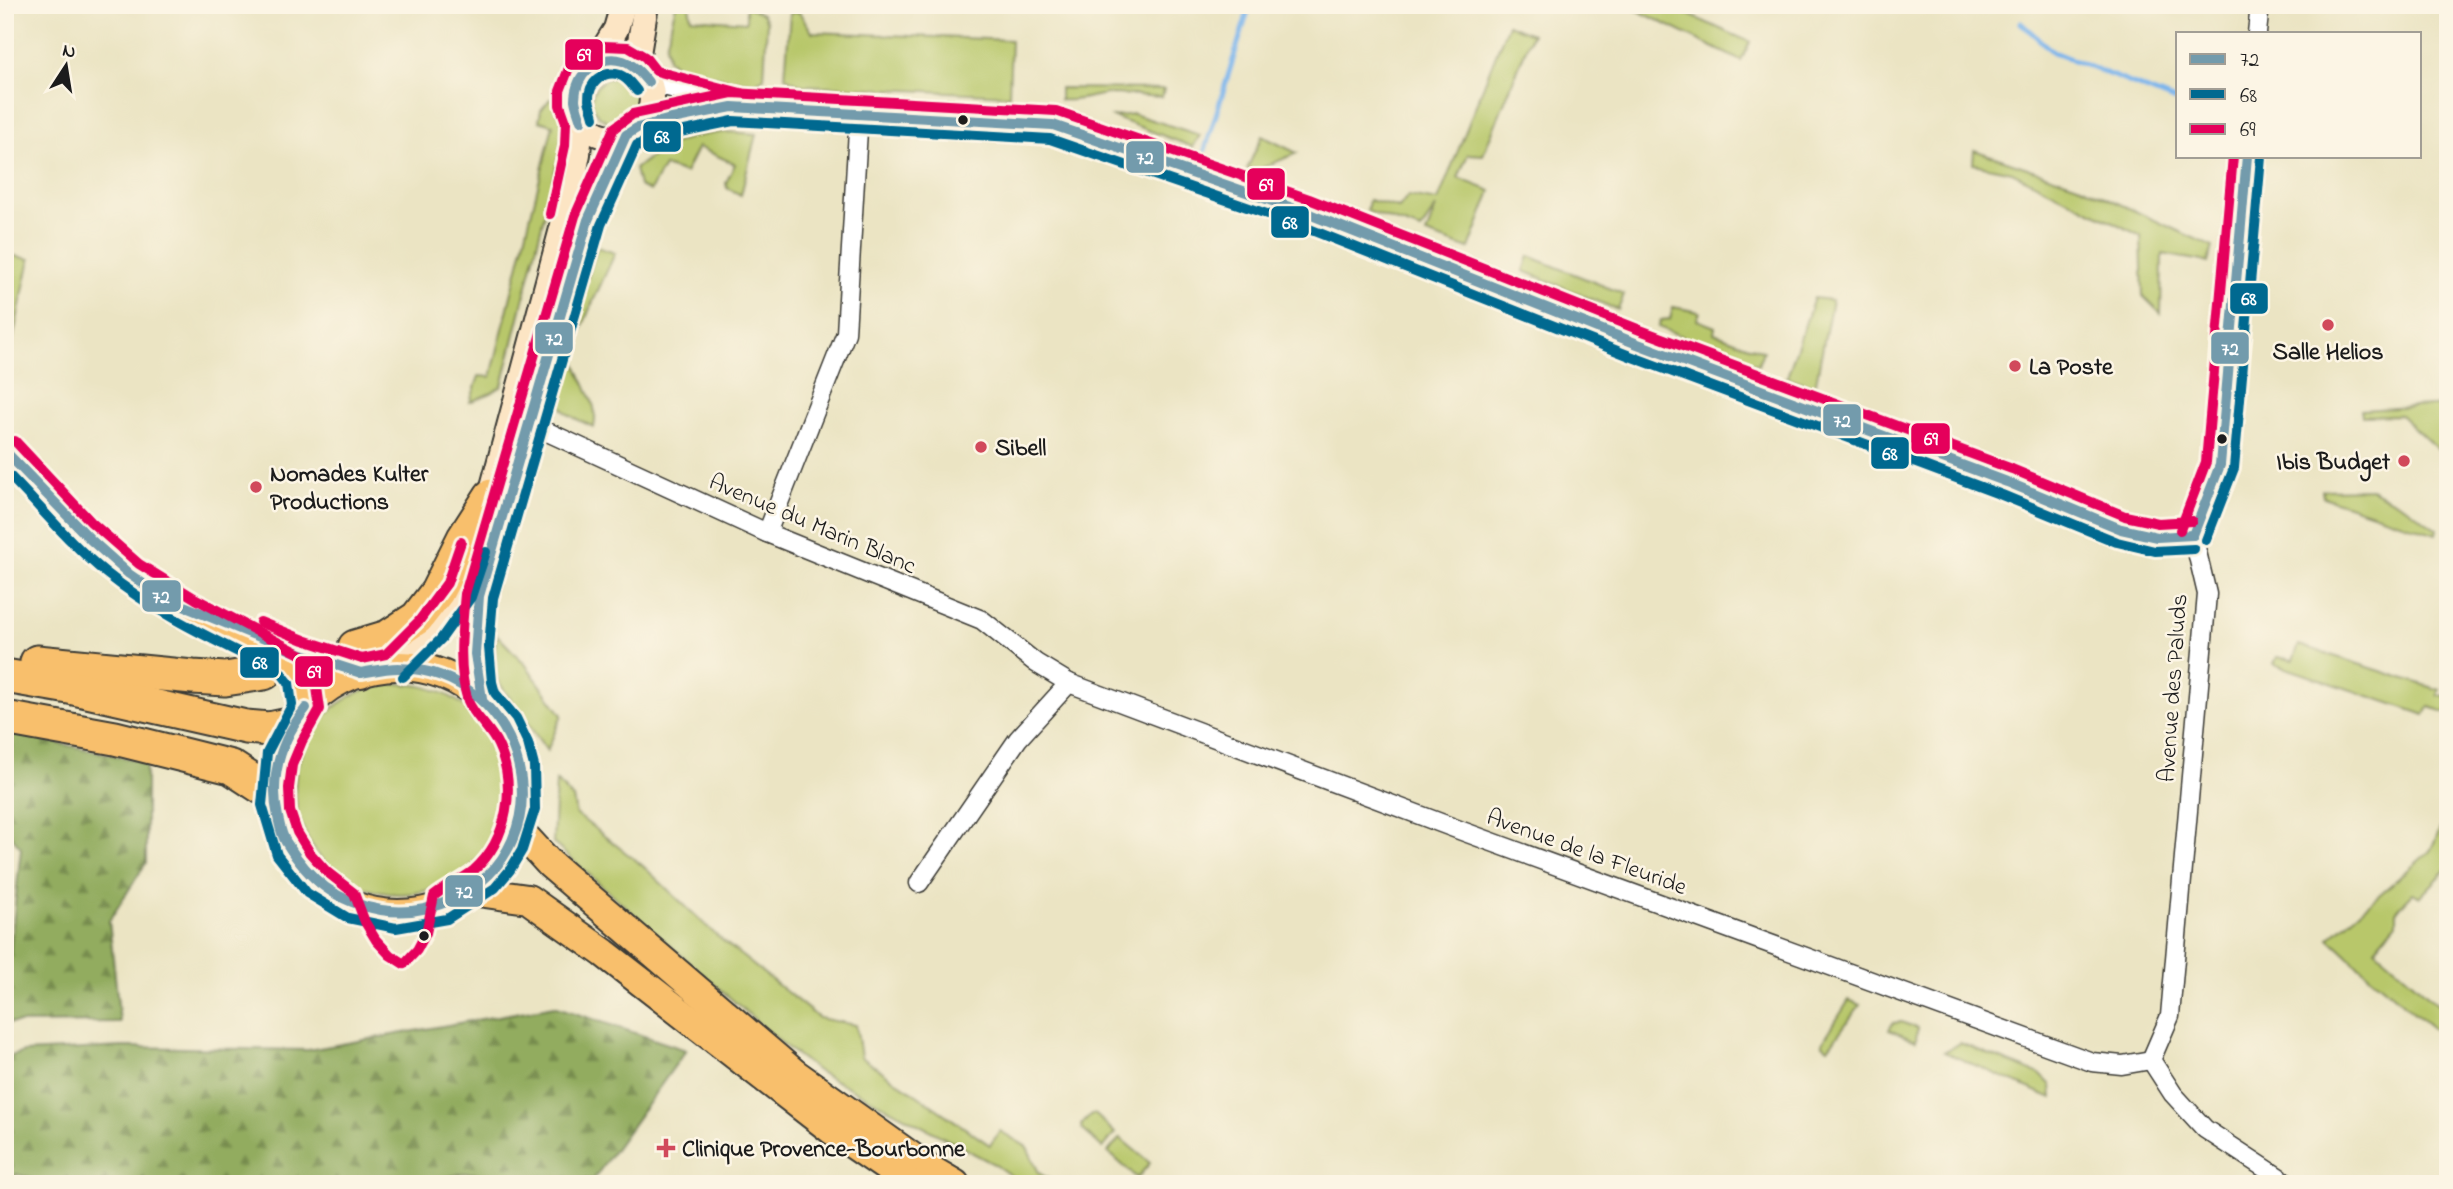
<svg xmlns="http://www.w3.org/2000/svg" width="2453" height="1189" font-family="'Indie Flower',sans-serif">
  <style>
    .green { fill: #b8c76a; stroke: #6a7243; stroke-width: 2 }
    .forest { fill: url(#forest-firs); stroke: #57643d; stroke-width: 2 }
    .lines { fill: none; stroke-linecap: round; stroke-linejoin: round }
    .stream { stroke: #7bb5ec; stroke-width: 5 }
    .street-casing { stroke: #3b3a35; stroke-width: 21 }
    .secondary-casing { stroke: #3b3a35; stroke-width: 28 }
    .primary-casing { stroke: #3b3a35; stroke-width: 32 }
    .highway-casing { stroke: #3b3a35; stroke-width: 37 }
    .street { stroke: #fff; stroke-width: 18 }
    .secondary { stroke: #fce5c4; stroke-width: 24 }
    .primary { stroke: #f8bf6c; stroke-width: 28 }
    .highway { stroke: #f8bf6c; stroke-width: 33 }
    .bus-1-casing { stroke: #fcf5e5; stroke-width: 16 }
    .bus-2-casing { stroke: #fcf5e5; stroke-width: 16 }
    .bus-3-casing { stroke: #fcf5e5; stroke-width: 16 }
    .bus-1 { stroke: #739bac; stroke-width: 10 }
    .bus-2 { stroke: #006990; stroke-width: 10 }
    .bus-3 { stroke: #e5005b; stroke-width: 10 }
    .bus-dot { fill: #1c1c1c; stroke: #fcf5e5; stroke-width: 2.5 }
    .poi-dot { fill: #d1495b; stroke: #fcf5e5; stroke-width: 2.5 }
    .labels { text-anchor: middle; stroke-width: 5; stroke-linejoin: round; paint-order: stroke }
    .poi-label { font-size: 24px; font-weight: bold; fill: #1c1c1c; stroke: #fcf5e5; text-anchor: start }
    .street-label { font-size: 24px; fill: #1c1c1c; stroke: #fcf5e5 }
    .line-badge { stroke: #fcf5e5; stroke-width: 2.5 }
    .badge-label { font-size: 19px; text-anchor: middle; font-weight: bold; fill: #fff }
  </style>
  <defs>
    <pattern id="forest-firs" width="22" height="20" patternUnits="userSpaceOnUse" patternTransform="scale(1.75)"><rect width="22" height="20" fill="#92ac5e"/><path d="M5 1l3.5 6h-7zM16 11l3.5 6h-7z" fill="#768b4d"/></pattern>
  </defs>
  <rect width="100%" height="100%" fill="#fcf5e5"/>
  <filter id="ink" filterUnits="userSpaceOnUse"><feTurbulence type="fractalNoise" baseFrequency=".0143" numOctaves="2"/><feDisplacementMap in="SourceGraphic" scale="14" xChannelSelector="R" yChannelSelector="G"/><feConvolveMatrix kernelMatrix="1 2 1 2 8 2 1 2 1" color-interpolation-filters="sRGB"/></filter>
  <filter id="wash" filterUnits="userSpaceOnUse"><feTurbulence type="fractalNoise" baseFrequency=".00686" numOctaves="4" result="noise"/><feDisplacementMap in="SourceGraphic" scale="28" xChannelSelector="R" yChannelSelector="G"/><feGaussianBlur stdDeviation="1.57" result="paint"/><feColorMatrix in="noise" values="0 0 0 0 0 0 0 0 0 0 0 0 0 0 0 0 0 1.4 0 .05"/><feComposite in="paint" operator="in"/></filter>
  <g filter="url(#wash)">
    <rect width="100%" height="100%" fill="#ebe4c3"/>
    <g class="green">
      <path d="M676,5h13l2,13 55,4v-16l16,8 5,8 -3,56 -9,5 -25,-3 -49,-11 -13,-10 -2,-14z"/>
      <path d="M1626,5h41l83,37 -9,19z"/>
      <path d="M799,12l13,20 199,8 -2,55 -208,-10 -16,-8 5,-64z"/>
      <path d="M1508,24l24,10 -49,121 -15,-1 -10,24 33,13 -22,58 -43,-15 10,-27 -15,23 -54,-19 2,-11 30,8 9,-12 30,5z"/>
      <circle cx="614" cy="100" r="22"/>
      <path d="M1060,88l104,1 -2,8c-17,-1 -34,-3 -52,-3 -17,1 -33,8 -50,6z"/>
      <path d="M550,99l10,3 4,14 -3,32 -59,238 -11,7 -21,9 9,-26 12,1 62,-252 -14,-4 2,-11z"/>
      <path d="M1133,114l67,21 -7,12 -80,-30z"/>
      <path d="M728,132l28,2 -15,61 -14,-7 -1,-5 9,-19 -37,-17 -13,26 -21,-7 -14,25 -11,-5 -4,-17c34,-28 50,-33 93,-37z"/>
      <path d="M1262,136l35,17 -37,16h-13z"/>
      <path d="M1974,150l107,36 132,61 -5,15 -46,-8 -1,60 -18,-18 -2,-60 -129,-64 -39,-8z"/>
      <path d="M597,247l18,6c-8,20 -44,89 -40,107 6,24 25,43 19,67 -23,-10 -37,-14 -40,-42z"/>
      <path d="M5,254l25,5 -21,98h-4z"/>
      <path d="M1529,256l95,38 -6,16 -94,-39z"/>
      <path d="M1814,298l18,2 -17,87 -28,-10z"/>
      <path d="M1673,307l27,5 -3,8 18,7 -1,6 49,18 -5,14 -100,-38 3,-7 9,-1z"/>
      <path d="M2448,405v54l-48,-44 -38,1 -1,-6z"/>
      <path d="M2371,489l36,19 30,21 -1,5 -113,-37 -1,-7z"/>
      <path d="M496,634l29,30 37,51 -15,36 -54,-77z"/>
      <path d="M2299,645l141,45 -2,5 10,3v15l-19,-6 -4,8 -151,-51 3,-7 16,3z"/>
      <circle cx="400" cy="789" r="105"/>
      <path d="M556,781l17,17 3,16 67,52 74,70 102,82 37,7 5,32 129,88 10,-14 27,16 12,26 18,11h-34l-29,-20 -175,-92 -34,-26 -232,-203z"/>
      <path d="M2445,819l3,1v48l-28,29 -7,-4 -16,17v13l-22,26 73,64v28l-86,-72 -33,-31 101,-87z"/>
      <path d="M1849,1000l11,5 -32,43 -6,-5z"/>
      <path d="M1901,1022l16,6 -1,13 -27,-11 4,-7z"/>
      <path d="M1960,1043l80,31 11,11 1,13 -108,-46z"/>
      <path d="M1095,1114l20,19 -12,15 -21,-19 -1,-4 10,-10z"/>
      <path d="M1120,1138l30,25 -13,15 -29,-26z"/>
    </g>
    <g class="forest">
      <path d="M5,732l141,30v101l-37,58 11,101 -115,1v-24l16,-151 -16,-20z"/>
      <path d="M554,1006l132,44 -93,130 -130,-7 -40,11h-373l-34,-10 -1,10h-10v-126l19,-6 99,-5 185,3z"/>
    </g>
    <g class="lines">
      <g class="stream">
        <path d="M2001,5l2,2"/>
        <path d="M2021,23l32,29 125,50"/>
        <path d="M1205,150l45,-145"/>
      </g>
    </g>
  </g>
  <g filter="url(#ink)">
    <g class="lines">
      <defs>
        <g id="street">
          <path d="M2257,33l3,-28"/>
          <path d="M648,82l51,13 33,12"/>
          <path d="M637,128l95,-21 321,18 251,87 331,131 372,139 114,47 36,8 36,-2"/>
          <path d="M528,423l239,110 215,87 54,43 33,20"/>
          <path d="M767,533l79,-200 13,-220"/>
          <path d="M919,883l99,-144 51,-56 393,148 630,231 30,3 29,-5"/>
          <path d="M2151,1060l19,-44 37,-422 -14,-59 27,-70 27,-309"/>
          <path d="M2151,1060l22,34 32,35 84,55"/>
        </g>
        <g id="secondary">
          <circle cx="613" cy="98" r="39"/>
          <path d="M595,63l21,-34 7,-24"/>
          <path d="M636,66l10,-61"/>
          <path d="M491,494l76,-284 11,-56 3,-33"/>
          <path d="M393,667l37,-37 30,-41 15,-47"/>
          <path d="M482,699l-7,-45 4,-58 109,-376 38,-85"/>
        </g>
        <g id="primary">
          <path d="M5,451c42,41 79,90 126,124 49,36 106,60 160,88l11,15 4,30"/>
          <path d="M278,644l83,29"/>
          <circle cx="398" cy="790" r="124"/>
          <path d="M517,828l33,36 244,209 132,94 29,17"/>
          <path d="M471,891l57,8 76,54 228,177 79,54"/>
        </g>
        <g id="highway">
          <path d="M355,647l33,-10 29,-19 20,-26 27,-54 27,-42"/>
          <path d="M37,662l156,15 32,2 39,-6"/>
          <path d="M5,676l64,11 177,40 23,2 24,-5"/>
          <path d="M5,718l110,20 116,29 43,28"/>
        </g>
      </defs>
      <use href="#street" class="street-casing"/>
      <use href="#secondary" class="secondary-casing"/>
      <use href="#primary" class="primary-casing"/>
      <use href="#highway" class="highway-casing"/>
      <use href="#street" class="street"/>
      <use href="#secondary" class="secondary"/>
      <use href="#primary" class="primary"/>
      <use href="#highway" class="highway"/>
      <defs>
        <g id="bus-1">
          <path d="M581,121c-2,-7 -5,-14 -6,-21 0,-25 22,-47 48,-39 11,4 18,12 25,21"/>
          <path d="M5,451l86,89 38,34 35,24 135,55 62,20"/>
          <path d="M2193,535l27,-70 27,-309"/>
          <path d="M482,699l-7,-45 4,-58 109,-376 38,-85 11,-7 30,-8 65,-13 321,18 251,87 331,131 372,139 114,47 36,8 36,-2"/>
          <path d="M306,708c-25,32 -37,69 -28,109 2,9 3,17 8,25 23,38 50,60 95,68 25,4 49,0 72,-11 118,-55 74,-229 -55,-231 -12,0 -25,3 -37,5"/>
        </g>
        <g id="bus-2">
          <path d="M594,117c-1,-5 -4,-12 -5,-17 -1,-17 15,-31 31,-25 8,3 12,10 17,16"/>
          <path d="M5,471c34,34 64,72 101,102 53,43 116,70 176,101l7,9 3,22 -25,48 -5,52 15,50 30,38 41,25 48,10 51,-9 48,-31 15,-18 12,-20 13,-41 -1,-43 -6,-23 -12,-25 -21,-25 -3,-11 -3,-35 4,-49 108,-373 36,-80 33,-11 63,-13 317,18 249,86 331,131 372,139 115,47 38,9 39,-2"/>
          <path d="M2206,540l28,-72 27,-311"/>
          <path d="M403,677l38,-38 30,-42 15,-45"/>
        </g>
        <g id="bus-3">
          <path d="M550,214l15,-68 1,-24 -6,-17v-14l9,-23 12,-12 23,-10 24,1 17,10 11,14 85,22"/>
          <path d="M15,441l76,81 48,42 57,35 106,56 13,18 5,36 -18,32 -10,24 -3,23 1,23 7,21 13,21 17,19 27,21 11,29 11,18 14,15 14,9 13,-14 9,-17 8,-37c12,-10 28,-16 40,-26 34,-30 43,-85 24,-125 -7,-16 -24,-29 -30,-44 -11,-34 -6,-73 -3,-107l110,-378 39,-88 19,-14 99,-21 324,18 253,88 331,131 372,139 113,47 33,7 34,-2"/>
          <path d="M2180,530l26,-68 27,-306"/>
          <path d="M260,622l44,18 58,19 24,-5 33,-33 28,-38 14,-41"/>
        </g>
      </defs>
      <use href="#bus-1" class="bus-1-casing"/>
      <use href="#bus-2" class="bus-2-casing"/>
      <use href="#bus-3" class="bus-3-casing"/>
      <use href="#bus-1" class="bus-1"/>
      <use href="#bus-2" class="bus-2"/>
      <use href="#bus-3" class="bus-3"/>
    </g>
  </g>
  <g class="bus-dot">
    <circle cx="963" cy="120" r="6"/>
    <circle cx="2222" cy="439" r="6"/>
    <circle cx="424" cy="936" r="6"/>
  </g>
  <g class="poi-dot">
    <circle cx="2328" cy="325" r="7"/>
    <circle cx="2015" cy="366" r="7"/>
    <circle cx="981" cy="447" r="7"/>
    <circle cx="2404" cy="461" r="7"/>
    <circle cx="256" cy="487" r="7"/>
    <path d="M662.5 1137.5h7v7h7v7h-7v7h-7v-7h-7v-7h7z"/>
  </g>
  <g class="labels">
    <g class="poi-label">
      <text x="2328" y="359" text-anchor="middle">Salle Helios</text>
      <text x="2029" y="374">La Poste</text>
      <text x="995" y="455">Sibell</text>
      <text x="2390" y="469" text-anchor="end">Ibis Budget</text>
      <text x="270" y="481">Nomades Kulter<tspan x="270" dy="28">Productions</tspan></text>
      <text x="682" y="1156">Clinique Provence-Bourbonne</text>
    </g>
    <g class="street-label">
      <text transform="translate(813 523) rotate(23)" y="8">Avenue du Marin Blanc</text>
      <text transform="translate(2172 688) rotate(-86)" y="8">Avenue des Paluds</text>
      <text transform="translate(1587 851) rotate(20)" y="8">Avenue de la Fleuride</text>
    </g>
  </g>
  <g class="line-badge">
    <rect x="564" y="38" width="40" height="33" rx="7" fill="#e5005b"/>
    <rect x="642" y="120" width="40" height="33" rx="7" fill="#006990"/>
    <rect x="1125" y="140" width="40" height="34" rx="7" fill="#739bac"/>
    <rect x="1246" y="167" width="40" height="34" rx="7" fill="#e5005b"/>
    <rect x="1270" y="205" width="40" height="34" rx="7" fill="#006990"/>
    <rect x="2229" y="282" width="40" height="33" rx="7" fill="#006990"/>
    <rect x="534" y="321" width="40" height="34" rx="7" fill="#739bac"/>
    <rect x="2210" y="331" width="40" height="34" rx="7" fill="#739bac"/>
    <rect x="1822" y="403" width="40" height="34" rx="7" fill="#739bac"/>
    <rect x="1910" y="422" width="41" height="33" rx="7" fill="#e5005b"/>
    <rect x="1870" y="436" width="40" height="34" rx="7" fill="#006990"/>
    <rect x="141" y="579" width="41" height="34" rx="7" fill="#739bac"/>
    <rect x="239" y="646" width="41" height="33" rx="7" fill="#006990"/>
    <rect x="294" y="655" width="40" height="33" rx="7" fill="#e5005b"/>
    <rect x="444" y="874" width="40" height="34" rx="7" fill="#739bac"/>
  </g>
  <g class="badge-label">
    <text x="584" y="61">69</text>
    <text x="662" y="143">68</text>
    <text x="1145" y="164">72</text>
    <text x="1266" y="191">69</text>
    <text x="1290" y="229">68</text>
    <text x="2249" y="305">68</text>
    <text x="554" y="345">72</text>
    <text x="2230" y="355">72</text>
    <text x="1842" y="427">72</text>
    <text x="1931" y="445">69</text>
    <text x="1890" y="460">68</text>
    <text x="161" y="603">72</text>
    <text x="260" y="669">68</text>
    <text x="314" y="678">69</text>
    <text x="464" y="898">72</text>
  </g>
  <rect width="2453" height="1189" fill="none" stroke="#fcf5e5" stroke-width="28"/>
  <rect x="2176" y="32" width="245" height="126" fill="#fcf5e5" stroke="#a29e95" stroke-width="2"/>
  <rect x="2190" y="54" width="35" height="10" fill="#739bac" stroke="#a29e95" stroke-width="2"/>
  <text x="2240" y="66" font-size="21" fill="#1c1c1c">72</text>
  <rect x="2190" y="89" width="35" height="10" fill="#006990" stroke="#a29e95" stroke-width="2"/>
  <text x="2240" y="102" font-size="21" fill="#1c1c1c">68</text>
  <rect x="2190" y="124" width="35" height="10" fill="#e5005b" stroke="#a29e95" stroke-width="2"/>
  <text x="2240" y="136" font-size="21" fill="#1c1c1c">69</text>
  <g transform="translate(66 66) rotate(12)" stroke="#fcf5e5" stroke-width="5" paint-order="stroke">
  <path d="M0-5L12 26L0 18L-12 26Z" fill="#1c1c1c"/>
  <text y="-10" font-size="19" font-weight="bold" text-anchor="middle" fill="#1c1c1c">N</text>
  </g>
</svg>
